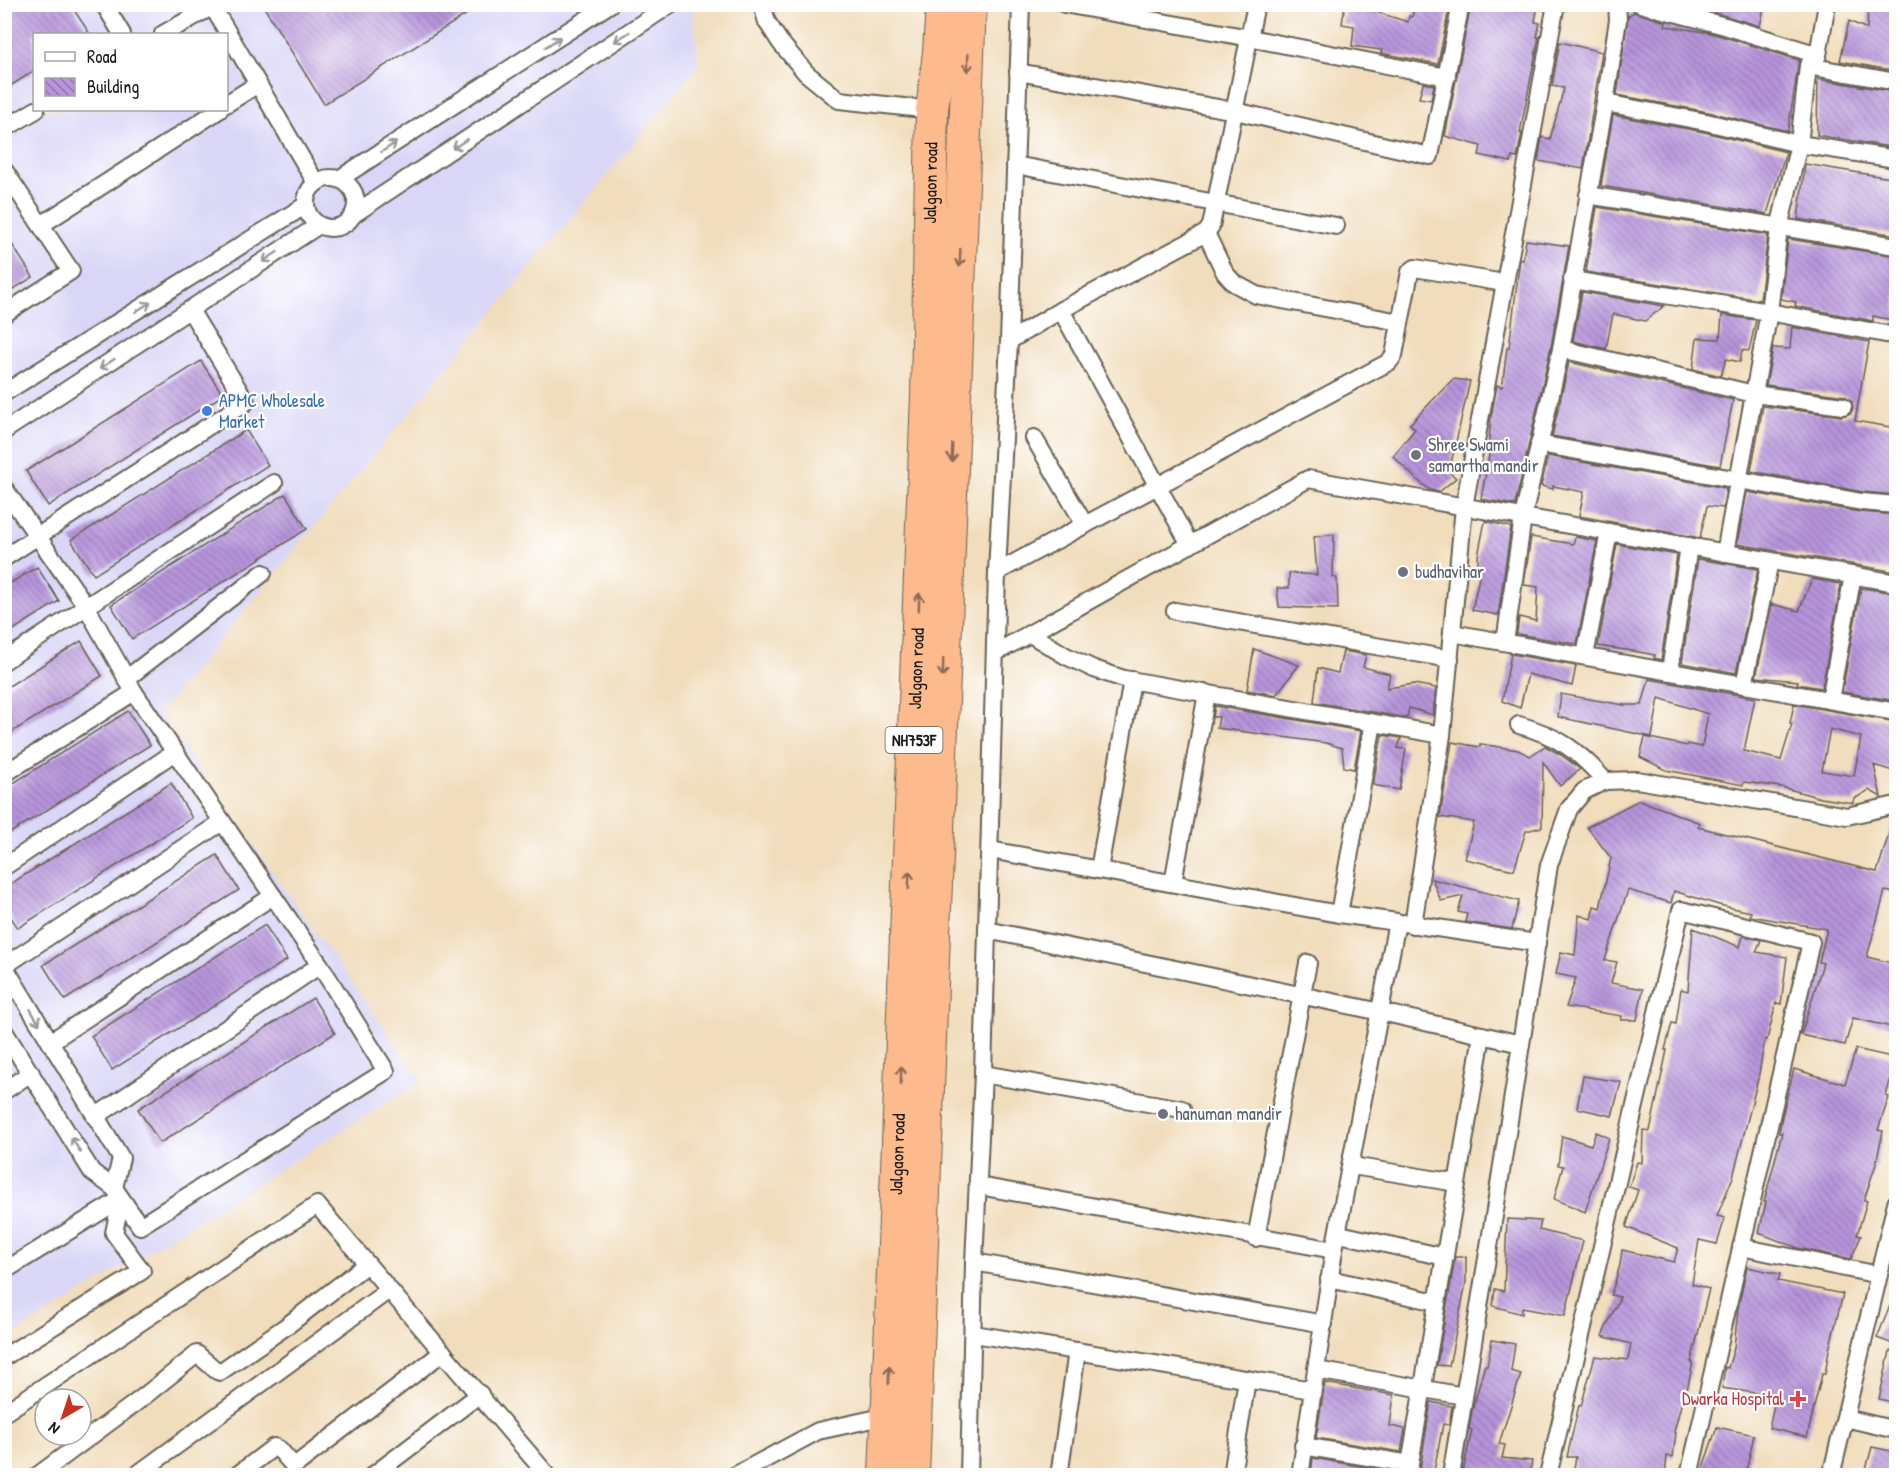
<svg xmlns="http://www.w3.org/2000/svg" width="1901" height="1480" font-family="'Patrick Hand',sans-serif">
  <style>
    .built { fill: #d9d6f7; fill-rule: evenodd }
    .building { fill: url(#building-back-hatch); fill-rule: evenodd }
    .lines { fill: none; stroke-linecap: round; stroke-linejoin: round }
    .street-casing { stroke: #676054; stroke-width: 20 }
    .highway-casing { stroke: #676054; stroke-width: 34 }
    .street { stroke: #fff; stroke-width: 16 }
    .highway { stroke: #fcba8d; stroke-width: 32 }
    .oneway { stroke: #999 }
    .oneway2 { stroke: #8c6b54 }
    .shop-dot { fill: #3f7fe0; stroke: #fff; stroke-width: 2 }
    .worship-dot { fill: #6b7280; stroke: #fff; stroke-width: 2 }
    .health-dot { fill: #e0444e; stroke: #fff; stroke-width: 2 }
    .labels { text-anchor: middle; stroke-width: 4.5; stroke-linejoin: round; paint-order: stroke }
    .shield { fill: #fff; stroke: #606060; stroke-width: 1.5 }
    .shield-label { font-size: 16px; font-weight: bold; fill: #1c1c1c }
    .street-label { font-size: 18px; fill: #1c1c1c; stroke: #fff }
    .shop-label { font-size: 18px; fill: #366cbe; stroke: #fff; text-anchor: start }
    .worship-label { font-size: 18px; fill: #5b616d; stroke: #fff; text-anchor: start }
    .health-label { font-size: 18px; fill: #be3a42; stroke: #fff; text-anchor: end }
  </style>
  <defs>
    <pattern id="building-back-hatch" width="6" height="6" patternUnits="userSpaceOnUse" patternTransform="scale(1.5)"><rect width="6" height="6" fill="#b794db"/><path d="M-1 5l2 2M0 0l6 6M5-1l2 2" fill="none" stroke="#9478b1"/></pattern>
  </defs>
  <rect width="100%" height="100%" fill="#fff"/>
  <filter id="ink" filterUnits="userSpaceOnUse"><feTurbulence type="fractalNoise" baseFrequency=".0167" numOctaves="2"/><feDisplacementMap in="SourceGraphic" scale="12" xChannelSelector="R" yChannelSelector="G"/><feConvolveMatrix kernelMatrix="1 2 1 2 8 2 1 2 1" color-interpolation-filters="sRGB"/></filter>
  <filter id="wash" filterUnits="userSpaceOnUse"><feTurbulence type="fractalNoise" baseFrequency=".008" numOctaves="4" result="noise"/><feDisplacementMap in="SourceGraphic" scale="24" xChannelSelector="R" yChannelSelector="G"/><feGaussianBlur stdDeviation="1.35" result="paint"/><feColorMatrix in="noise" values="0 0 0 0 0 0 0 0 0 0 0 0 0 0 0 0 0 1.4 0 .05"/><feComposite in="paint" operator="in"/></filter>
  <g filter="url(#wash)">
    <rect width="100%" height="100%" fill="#f1ddbc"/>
    <path class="built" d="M5,5h687l7,60 -540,648 263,368 -417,259zM34,34h192v76h-192z"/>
    <g id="blocks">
      <g class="building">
        <path d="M4,4h66l20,30h-56v37l-30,19z"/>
        <path d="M262,4h221l-159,100z"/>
        <path d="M1345,4h29l-1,7 35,11 1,-6 3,1 3,-13h35l-12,60 -57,-11 1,-3 -30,-4 2,-20 -12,-2z"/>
        <path d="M1471,4h67l-3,18 5,1 -3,14h2l-19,96h2l-5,25 -5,-1 -1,5 -32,-7 2,-9 -36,-10z"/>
        <path d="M1717,4h48l-5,22 -45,-13z"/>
        <path d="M1868,4h28v67l-56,-10 9,-40 18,8z"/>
        <path d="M1634,12l32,10 -1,4 46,7 88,27 -11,71 -80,-19 -91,-17 11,-79z"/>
        <path d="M1560,42l42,10 -19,117 -45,-8 4,-24 8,2 14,-51 -12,-2z"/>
        <path d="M1818,79l78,13v56l-79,-13z"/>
        <path d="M1423,83l11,2 -3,15 -12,-2z"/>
        <path d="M1613,115l91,17 82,20 -19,62 -166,-28z"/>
        <path d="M1805,164l91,15v56l-98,-16z"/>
        <path d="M1597,207l171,28 -8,65 -174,-28z"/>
        <path d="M4,232l29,45 -29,18z"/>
        <path d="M1788,239l108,17v65l-23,-5v5l-78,-15 1,-4 -15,-3z"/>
        <path d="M1526,240l43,6 -18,101 -36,158 -34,-6 9,-49 -2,1 3,-34 6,-32 5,2 5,-39h2l11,-89 3,1z"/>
        <path d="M1582,292l82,14 -19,15 -32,-7 -7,35 -33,-8z"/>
        <path d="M1722,315l34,5 -7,31 -7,-1 -2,12 -14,-3 -5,17 -28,-7 4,-31 23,1z"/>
        <path d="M1792,327l77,15 -14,79 41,7v67l-33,-3 -112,-21 12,-65 79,10 9,-3 2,-5 -1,-6 -7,-6 -79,-11 7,-37 17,1z"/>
        <path d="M201,361l22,34 -175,111 -22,-35z"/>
        <path d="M1569,362l164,38 -13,66 -168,-30z"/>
        <path d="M1453,379l17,2 -21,91 7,6 -17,14 -9,-2 -13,-10 -24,-24 22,-27 -5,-5z"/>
        <path d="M246,430l22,35 -174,110 -23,-35z"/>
        <path d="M1548,456l178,32 -3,20 -16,-2 -7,32 -121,-22 5,-24 -31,-6v3l-12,-3z"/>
        <path d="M1747,492l113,20 36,3v57l-159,-28z"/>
        <path d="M285,494l22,35 -175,110 -21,-34z"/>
        <path d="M1485,521l26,6 -13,88 -26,-5 8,-37h-2v-17z"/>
        <path d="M1334,534l-1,43 4,1 1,31 -59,-2 -2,-19h12v-15l28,2 -3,-38z"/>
        <path d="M1531,537l42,7 2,-7 22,4 -20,103 -60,-10 2,-17 17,4 2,-34 -14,-2z"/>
        <path d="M1617,544l60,11 -16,105 -7,-2 1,-3 -22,-4 -35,-5z"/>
        <path d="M1698,559l60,10 -22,104 -54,-10z"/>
        <path d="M37,567l22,34 -55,35v-49z"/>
        <path d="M1812,579l29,5 -19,104 -25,-4 1,-3 -42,-4 16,-73 27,7z"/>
        <path d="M1861,588l35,5v108l-54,-9z"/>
        <path d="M81,641l21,35 -98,61v-48z"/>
        <path d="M1254,649l45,16 -23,30 -29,-5z"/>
        <path d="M1343,651l23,4 -3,12 27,7 -3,14 27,-4 22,4 -3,27 -24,-7 -2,10 -93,-16 4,-34 20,5z"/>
        <path d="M1511,654l65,12 -4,20 -44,-12 -8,34 -18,-7z"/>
        <path d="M1649,679l106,19 -11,53 37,9 11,-36 -2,-1 4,-19 102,18v50l-22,-7 7,32 -12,-7 -15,9 -1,4 -32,-5 -40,-11 -37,-5 -1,3 -77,-15 -26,-13 5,-20 42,9 1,-2 14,3 6,-33 -49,-16 -7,39 -94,-20 3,-23 63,11h18zM1830,729l31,8 -7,39 -32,-5z"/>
        <path d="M1215,706l146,25 -7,38 -10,-2 -2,-19 -16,-5 -109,-15 2,-11h-6z"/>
        <path d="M128,711l22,34 -146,92v-48z"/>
        <path d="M1382,735l19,3 -3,10 8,1 -7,41 -26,-5z"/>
        <path d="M1452,742l28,5v-3l38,6 12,6 15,-10 16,9 19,14 -20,17 -17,-24 -1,65 -16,4 -12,39 -49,-11 9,-37 -34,-5z"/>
        <path d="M171,783l21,35 -174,110 -14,-21v-19z"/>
        <path d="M1639,800l61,23 -2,4 179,45 16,-51 3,1v71l-11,-2 -18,66 29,7v64l-43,-10 -8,27 -44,-10 22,-72 -4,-1 8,-33 -77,-13 1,-4 -32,-7 -45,-14 -3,12 -43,-13 -23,70 12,2 -6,21 32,6 -6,31h-16l1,-4 -56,-9 10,-29 -20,-4 5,-22 14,3 4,-40 12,4 3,-13 6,2 11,-50 -24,-31z"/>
        <path d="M217,855l22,35 -174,110 -22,-35z"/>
        <path d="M1432,879l87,22 -7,28 -47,-7 2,-8 -9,-2 5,-16 -22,5z"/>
        <path d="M265,925l22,35 -175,110 -21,-34z"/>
        <path d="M1693,928l47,19 3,-11 18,4 -5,12 31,5 -6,47 -5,-1 -9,37 -2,-1 -7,40 -25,98 -16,39 8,2 -8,26 -18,-4 -7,44 17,5 -18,73h2l-6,28 -2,-1 -11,43 2,1 -3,24 -6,-1 -2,20h-49l-42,-8 2,-11h-9l12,-52 2,1 14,-50 33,4 3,-16 -29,-8 18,-39 -9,-2 9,-30 2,-15 52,12 4,-14 -52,-21 12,-37 -9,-3 8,-25 5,1 1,-33 7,1 17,-81h-2l7,-27 4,1 5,-35 7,2z"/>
        <path d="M313,998l22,35 -175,110 -22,-34z"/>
        <path d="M1856,1049l40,9 -10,38 3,1 -11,33 5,1 -7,33 -12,36 3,1 -10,34 4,1 -10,23 -53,-11 -39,-15 7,-31h-2l18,-69h-3l3,-17 12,-47 51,15z"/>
        <path d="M1583,1076l38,6 -9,34 -35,-8z"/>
        <path d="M1596,1132l13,6 -24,74 -31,-13 9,-33 -5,-1 4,-29 29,9z"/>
        <path d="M1507,1219l34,2 -2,9 44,11 -18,75 -43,-8v6l-29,-8 2,-17 9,2z"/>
        <path d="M1455,1257h11v26l-17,83 -12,-1z"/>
        <path d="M1747,1267l33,7 -2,7 65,13 -14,56 -4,24h-3l-15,63 -38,-9 7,-32 -54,-8 3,-21 3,1 6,-20 4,-40z"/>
        <path d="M1896,1291v54l-19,-7z"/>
        <path d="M1492,1340l23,4 -4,27 10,3 -22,70 6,1 -3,13 30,3 -3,15h-67l10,-46 -3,-1 3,-18 13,-46 2,1z"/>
        <path d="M1890,1351l6,1v51l-17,-4z"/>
        <path d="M1325,1383l69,12 -4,31 15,3 -4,23 -85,-14z"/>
        <path d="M1431,1402l21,4 -3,19 -6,-1 -10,52h-14z"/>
        <path d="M1717,1427l37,8 -7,32v9h-47z"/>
        <path d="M1872,1447l24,5v24h-32z"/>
        <path d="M1313,1458l85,15v3h-87z"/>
      </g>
    </g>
  </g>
  <g filter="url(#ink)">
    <use href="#blocks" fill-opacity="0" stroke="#676054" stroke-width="1.5"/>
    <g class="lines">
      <defs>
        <g id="street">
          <path d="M104,4l18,30"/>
          <path d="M211,4l105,179"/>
          <path d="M762,4l5,18 13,20 26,31 33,27 93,10"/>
          <path d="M1064,4l186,34 197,39"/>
          <path d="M1640,4l85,22 93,29"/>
          <path d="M163,34l50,-28"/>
          <path d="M1808,66l88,16"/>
          <path d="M1018,72l217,39 195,45 31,-152"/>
          <path d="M1605,103l101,19 93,22 97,15"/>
          <path d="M226,104l32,-20"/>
          <path d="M4,129l32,-19"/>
          <path d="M1015,165l321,61"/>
          <path d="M4,170l67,101 -67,43"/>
          <circle cx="331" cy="203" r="25"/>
          <path d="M339,179l271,-175"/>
          <path d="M1588,195l308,51"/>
          <path d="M354,214l317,-210"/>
          <path d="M41,225l178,-115"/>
          <path d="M1206,233l19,40 9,10 22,12 144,27"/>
          <path d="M1572,280l197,32 127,24"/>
          <path d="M1061,310l129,235"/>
          <path d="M1009,341l52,-31 145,-77 5,-7 45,-222"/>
          <path d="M1561,349l193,45 89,12"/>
          <path d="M4,393l302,-188"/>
          <path d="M4,431l315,-206"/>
          <path d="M1034,438l51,87"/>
          <path d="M1539,444l323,58 34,3"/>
          <path d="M4,488l82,118 48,86 -130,82"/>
          <path d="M1725,553l44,-241 10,-84 20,-84 9,-78 10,-11 9,-51"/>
          <path d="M4,558l242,-156 -56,-92"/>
          <path d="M997,572l392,-210 5,-7 16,-83 5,-4 89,15"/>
          <path d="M1175,611l275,48"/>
          <path d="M1452,633l444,79"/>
          <path d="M1030,634l36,22 28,13 30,10 318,56"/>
          <path d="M1505,642l18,-125 38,-168 44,-246 13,-83 -1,-16"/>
          <path d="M995,653l313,-174 588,104"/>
          <path d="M1585,656l24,-124"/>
          <path d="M4,661l270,-178"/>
          <path d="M1670,671l19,-125"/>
          <path d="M126,679l137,-106"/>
          <path d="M1744,685l26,-124"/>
          <path d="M1830,700l23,-125"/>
          <path d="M1519,725c39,11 60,26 86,56"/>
          <path d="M990,850l349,64 58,8 -63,328 -34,226"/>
          <path d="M4,867l171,-115"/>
          <path d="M1099,870l33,-190"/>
          <path d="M1173,883l34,-190"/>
          <path d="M1339,914l34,-191"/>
          <path d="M1404,923l133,20"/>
          <path d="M1413,925l29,-190 22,-228 92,-503"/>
          <path d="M987,930l394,82 140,32"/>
          <path d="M4,966l218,-144"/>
          <path d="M4,966l117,192 -7,30"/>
          <path d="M4,1031l88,141 22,16 26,38 246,-155 -66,-106 -186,-273"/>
          <path d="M50,1042l223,-146"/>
          <path d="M983,1074l199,35"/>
          <path d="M4,1091l27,-18"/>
          <path d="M95,1117l225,-152"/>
          <path d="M1352,1166l105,17"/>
          <path d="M979,1186l355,64"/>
          <path d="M1339,1234l106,23"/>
          <path d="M1256,1238l52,-275"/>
          <path d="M1741,1247l138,28"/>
          <path d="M974,1262l350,62"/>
          <path d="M4,1271l117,-72"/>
          <path d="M1329,1279l108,23"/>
          <path d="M974,1334l338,56"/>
          <path d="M4,1357l138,-86 -28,-38 7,-34"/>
          <path d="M1316,1370l148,26"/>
          <path d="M4,1413l313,-208 231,271"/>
          <path d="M1845,1418l51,12"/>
          <path d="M1303,1446l107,18"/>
          <path d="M37,1476l105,-78 55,-44 20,17 3,1 68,-47 79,-61"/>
          <path d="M135,1476l254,-186"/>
          <path d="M236,1476l38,-29 5,2 13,15h5l146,-112"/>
          <path d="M372,1476l108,-82"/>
          <path d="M734,1476l84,-45 69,-15"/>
          <path d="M969,1476l5,-214 9,-188 14,-502 12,-231 12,-337"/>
          <path d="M1059,1476l18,-125"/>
          <path d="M1232,1476l15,-97"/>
          <path d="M1408,1476l74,-441"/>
          <path d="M1451,1476l45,-272 53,-339 20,-56 15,-18 21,-10 32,-1 210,36 49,-11"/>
          <path d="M1548,1476l133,-566 130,32 -122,534"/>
          <path d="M1831,1476l65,-273"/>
        </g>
        <g id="highway">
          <path id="s1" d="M885,1476l42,-1080 5,-286 7,-58 3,-48"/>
          <path d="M913,1476l57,-1472"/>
        </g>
      </defs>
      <use href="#street" class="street-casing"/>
      <use href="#highway" class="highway-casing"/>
      <use href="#street" class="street"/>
      <use href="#highway" class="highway"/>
    </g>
    <defs><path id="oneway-shaft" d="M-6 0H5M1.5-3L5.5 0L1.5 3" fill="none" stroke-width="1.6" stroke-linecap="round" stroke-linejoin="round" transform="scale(1.5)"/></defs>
    <g class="oneway">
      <use href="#oneway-shaft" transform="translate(622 37) rotate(147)"/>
      <use href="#oneway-shaft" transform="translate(553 42) rotate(-33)"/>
      <use href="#oneway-shaft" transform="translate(460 144) rotate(147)"/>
      <use href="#oneway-shaft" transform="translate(389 147) rotate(-33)"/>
      <use href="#oneway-shaft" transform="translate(270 257) rotate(147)"/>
      <use href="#oneway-shaft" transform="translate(143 307) rotate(-32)"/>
      <use href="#oneway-shaft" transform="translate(107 364) rotate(147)"/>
      <use href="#oneway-shaft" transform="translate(35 1017) rotate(59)"/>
      <use href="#oneway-shaft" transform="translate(76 1145) rotate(-121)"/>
    </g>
    <g class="oneway2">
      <use href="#oneway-shaft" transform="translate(968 63) rotate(92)"/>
      <use href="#oneway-shaft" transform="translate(960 258) rotate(92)"/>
      <use href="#oneway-shaft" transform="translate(952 453) rotate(92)"/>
      <use href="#oneway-shaft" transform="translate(919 602) rotate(-88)"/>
      <use href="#oneway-shaft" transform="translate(943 668) rotate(92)"/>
      <use href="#oneway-shaft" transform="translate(909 880) rotate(-88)"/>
      <use href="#oneway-shaft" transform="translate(901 1075) rotate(-88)"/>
      <use href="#oneway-shaft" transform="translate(889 1375) rotate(-88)"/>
    </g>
  </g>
  <circle class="shop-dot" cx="207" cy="411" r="6"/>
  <g class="worship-dot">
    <circle cx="1416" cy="455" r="6"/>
    <circle cx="1403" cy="572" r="6"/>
    <circle cx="1163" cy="1114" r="6"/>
  </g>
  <path class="health-dot" d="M1795 1390h6v6h6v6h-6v6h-6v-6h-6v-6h6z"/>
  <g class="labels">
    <rect class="shield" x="885.5" y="727" width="57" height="26" rx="4.5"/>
    <g class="shield-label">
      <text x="914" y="746">NH753F</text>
    </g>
    <g class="street-label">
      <text dy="6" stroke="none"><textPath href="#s1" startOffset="1294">Jalgaon road</textPath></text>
      <text dy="6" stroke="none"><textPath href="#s1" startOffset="808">Jalgaon road</textPath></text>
      <text dy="6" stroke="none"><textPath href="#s1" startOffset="322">Jalgaon road</textPath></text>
    </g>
    <g class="shop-label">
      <text x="219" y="407">APMC Wholesale<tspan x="219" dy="21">Market</tspan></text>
    </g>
    <g class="worship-label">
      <text x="1428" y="451">Shree Swami<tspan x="1428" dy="21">samartha mandir</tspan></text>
      <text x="1415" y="578">budhavihar</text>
      <text x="1175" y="1120">hanuman mandir</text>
    </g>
    <g class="health-label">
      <text x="1784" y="1405">Dwarka Hospital</text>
    </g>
  </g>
  <rect width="1901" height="1480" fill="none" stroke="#fff" stroke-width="24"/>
  <rect x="33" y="33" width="195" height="78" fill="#ffffff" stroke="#a4a4a4" stroke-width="1.5"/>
  <rect x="45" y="52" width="30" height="9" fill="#ffffff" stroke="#a4a4a4" stroke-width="1.5"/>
  <text x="87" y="63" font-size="18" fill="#1c1c1c">Road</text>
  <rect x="45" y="78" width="30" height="18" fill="url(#building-back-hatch)" stroke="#a4a4a4" stroke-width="1.5"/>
  <text x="87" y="93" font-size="18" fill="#1c1c1c">Building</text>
  <g transform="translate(63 1417) rotate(219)"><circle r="28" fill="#ffffff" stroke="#a4a4a4" stroke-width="1.5"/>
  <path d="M0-4.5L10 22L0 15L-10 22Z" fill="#c8321e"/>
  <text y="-9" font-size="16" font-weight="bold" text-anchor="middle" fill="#1c1c1c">N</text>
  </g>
</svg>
